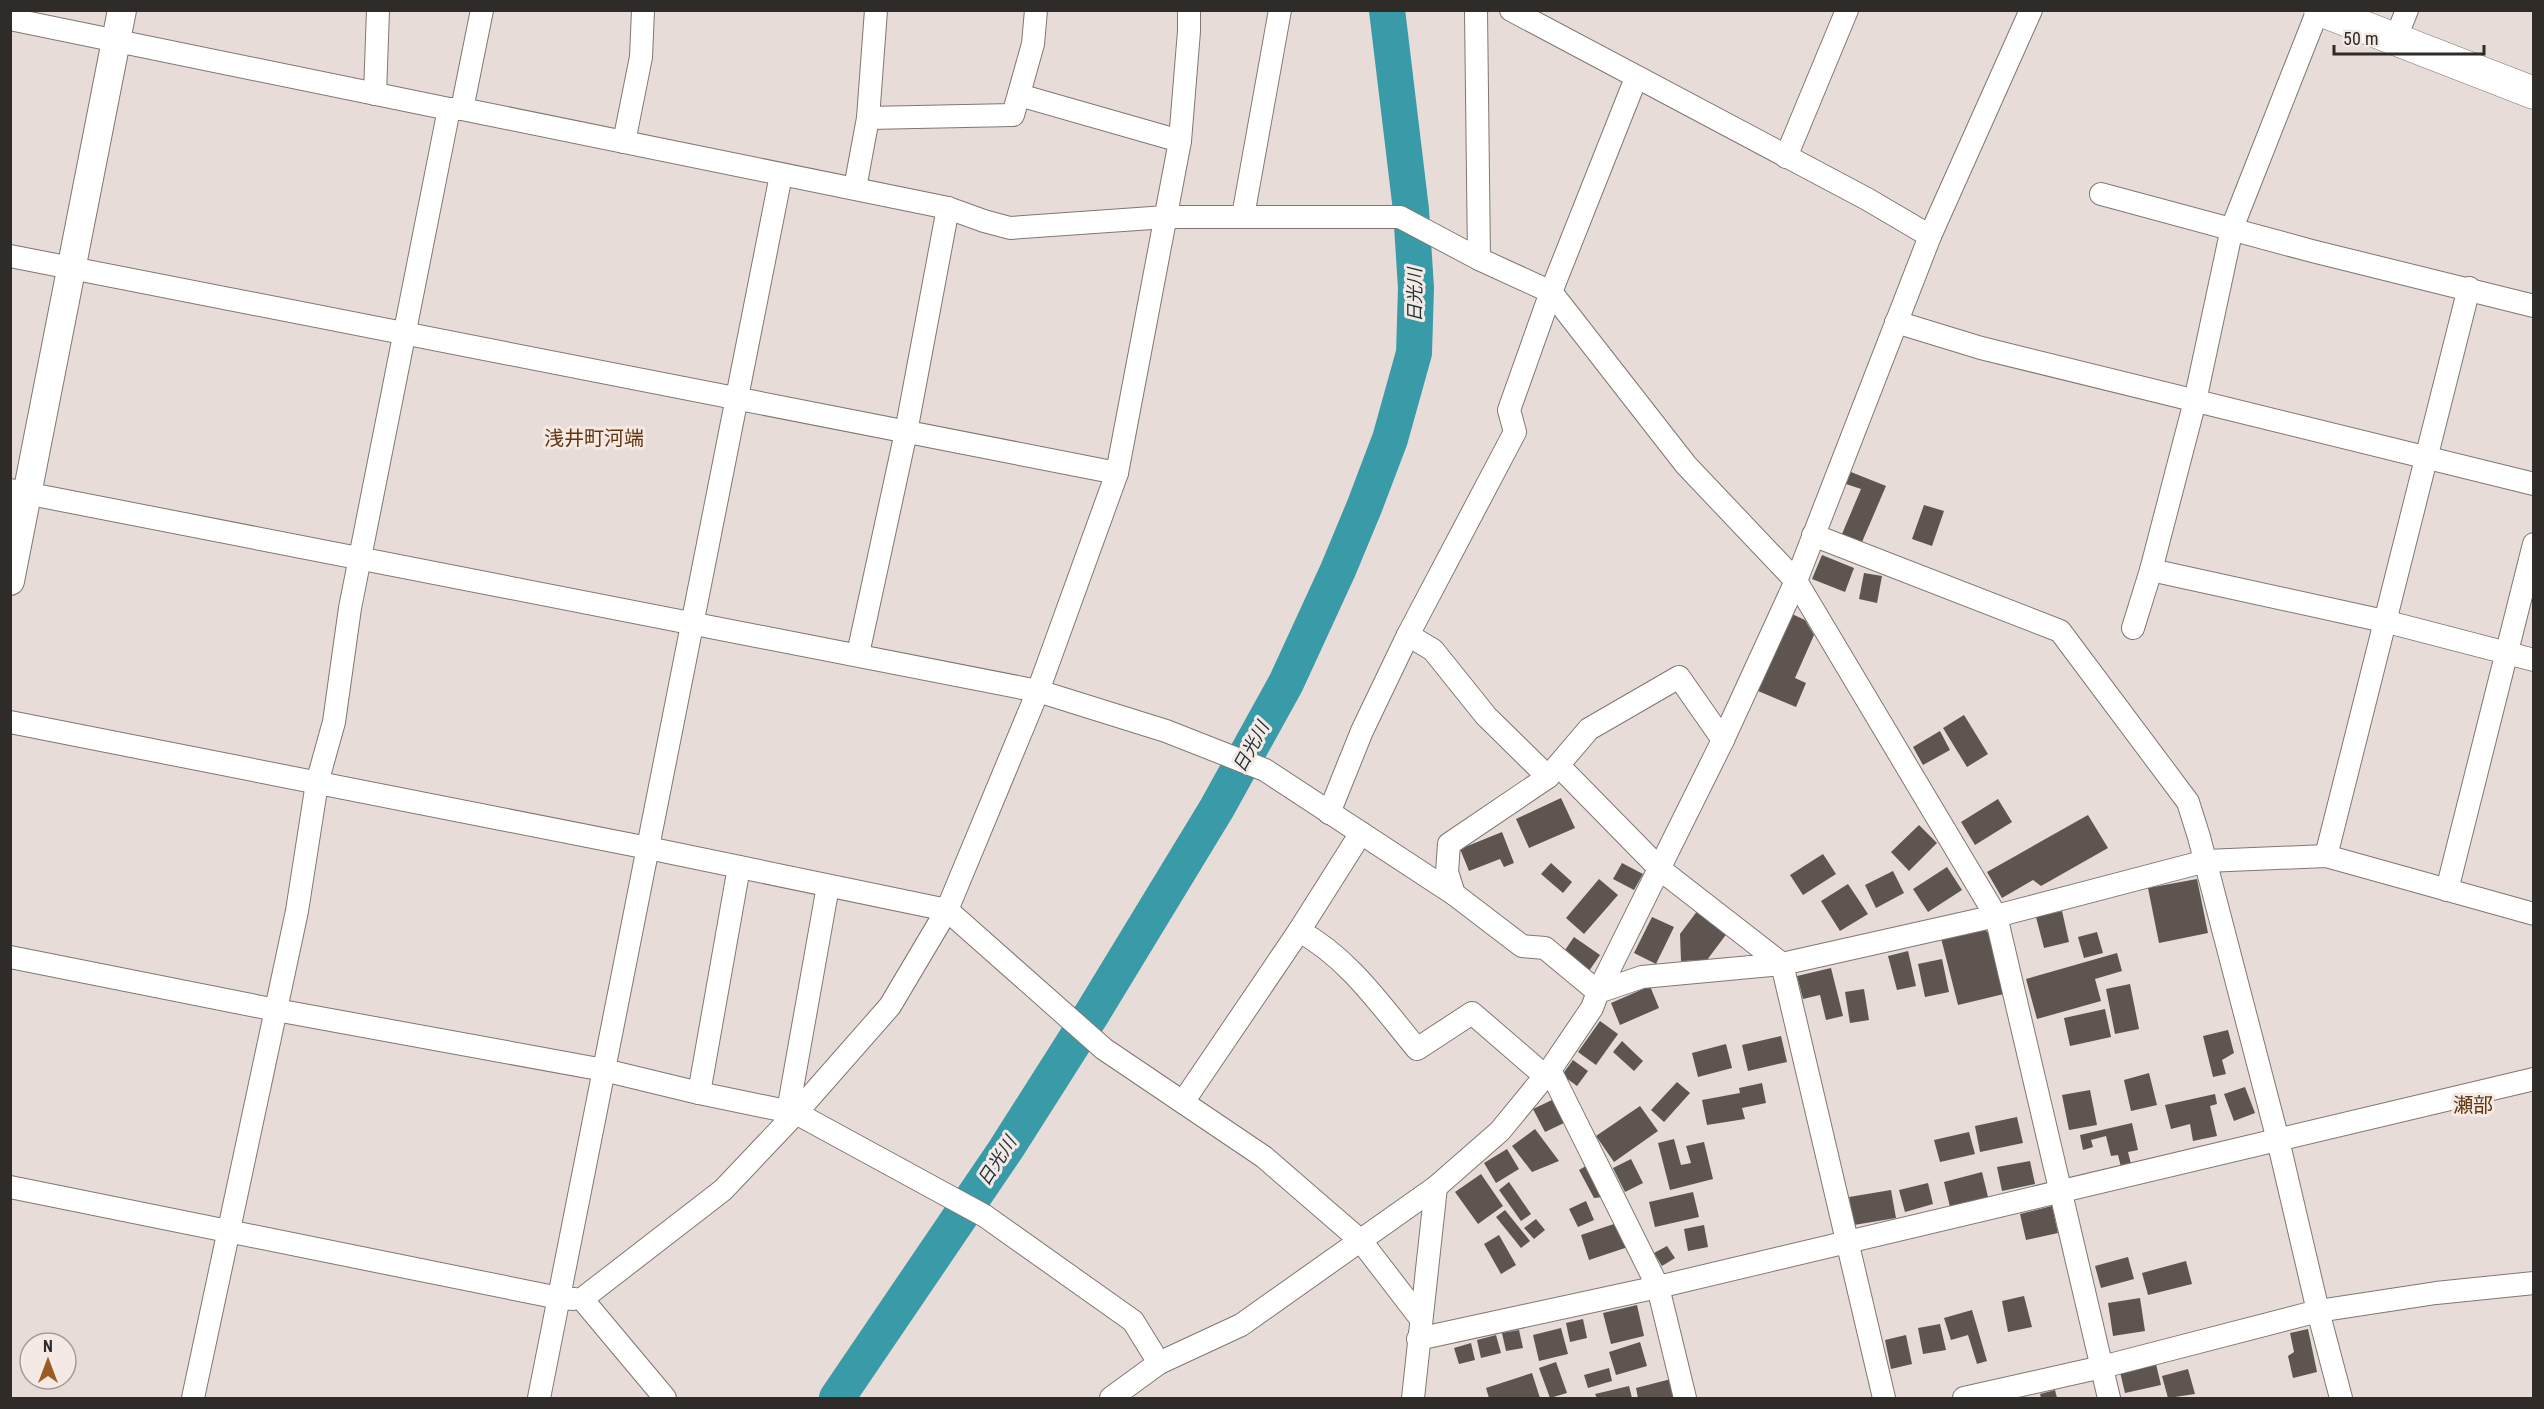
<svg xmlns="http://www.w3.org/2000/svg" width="2544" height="1409" font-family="'Roboto Condensed','Noto Sans JP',sans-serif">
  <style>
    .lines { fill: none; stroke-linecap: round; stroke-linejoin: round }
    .river { stroke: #399aa8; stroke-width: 36 }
    .building { fill: #5e5550 }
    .minor-casing { stroke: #817772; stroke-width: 24 }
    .tertiary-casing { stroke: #817772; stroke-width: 30 }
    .secondary-casing { stroke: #817772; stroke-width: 33 }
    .minor { stroke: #fff; stroke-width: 22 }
    .tertiary { stroke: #fff; stroke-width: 28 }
    .secondary { stroke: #fff; stroke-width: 32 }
    .labels { text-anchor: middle; stroke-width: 6; stroke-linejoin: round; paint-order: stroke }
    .water-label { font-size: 18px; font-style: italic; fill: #1a3034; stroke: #f4e9e4 }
    .quarter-label { font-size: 20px; fill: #61360e; stroke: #f4e9e4 }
  </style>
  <rect width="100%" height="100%" fill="#e7dcd7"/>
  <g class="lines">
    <path class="river" d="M837,1398l169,-249 87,-137 124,-204 69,-125 52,-113 27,-65 25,-66 24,-86 2,-65 -5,-78 -24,-200"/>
  </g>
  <g class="building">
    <path d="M1851,472l35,14 -24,56 -20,-8 19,-45 -15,-5z"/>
    <path d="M1924,505l20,6 -12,35 -20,-7z"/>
    <path d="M1822,555l32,13 -9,24 -33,-13z"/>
    <path d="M1864,573l18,3 -5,27 -18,-4z"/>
    <path d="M1792,614l13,6 9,15 -19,43 11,5 -10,24 -38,-16z"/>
    <path d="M1964,715l24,39 -21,13 -24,-39z"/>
    <path d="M1940,731l10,19 -27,15 -10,-18z"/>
    <path d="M1561,798l14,30 -46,20 -13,-29z"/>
    <path d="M1998,799l14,23 -37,23 -14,-23z"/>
    <path d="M2088,815l20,33 -67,38 -8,-6 -31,18 -15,-26z"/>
    <path d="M1919,825l18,18 -28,28 -18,-19z"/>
    <path d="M1502,832l12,31 -10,4 -4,-8 -31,12 -9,-22z"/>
    <path d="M1823,854l13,20 -33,21 -13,-20z"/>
    <path d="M1551,863l21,19 -9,11 -22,-19z"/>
    <path d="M1622,863l21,11 -9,16 -21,-11z"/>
    <path d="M1947,867l15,23 -34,22 -15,-23z"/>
    <path d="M1893,871l11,22 -28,15 -11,-23z"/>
    <path d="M1599,879l19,16 -34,39 -18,-16z"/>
    <path d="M2197,879l11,54 -49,10 -11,-55z"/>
    <path d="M1848,884l20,30 -28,17 -19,-30z"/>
    <path d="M1698,910l30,22 -21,28 -26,1 -1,-27z"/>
    <path d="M2062,911l7,31 -25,6 -8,-31z"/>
    <path d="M1652,917l22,10 -18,37 -22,-11z"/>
    <path d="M1983,927l6,7 15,60 -46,11 -17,-67z"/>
    <path d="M2097,932l6,21 -19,5 -6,-21z"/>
    <path d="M1574,937l26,18 -11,16 -26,-18z"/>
    <path d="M1908,951l8,35 -19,4 -9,-34z"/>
    <path d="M2117,953l5,18 -27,8 6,22 -64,18 -11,-40z"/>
    <path d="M1942,959l7,33 -24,5 -7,-33z"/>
    <path d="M1831,968l12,48 -17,4 -6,-25 -17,4 -6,-23z"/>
    <path d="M2130,984l9,45 -24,5 -9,-45z"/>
    <path d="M1650,986l9,22 -39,17 -9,-22z"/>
    <path d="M1864,989l5,31 -19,3 -5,-31z"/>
    <path d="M2105,1009l6,28 -41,9 -6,-28z"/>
    <path d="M1600,1021l18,13 -22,31 -18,-13z"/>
    <path d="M2228,1030l6,23 -12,7 4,14 -13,3 -10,-41z"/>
    <path d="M1781,1036l6,26 -39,9 -6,-26z"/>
    <path d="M1622,1041l21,20 -9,10 -21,-19z"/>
    <path d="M1726,1044l6,24 -34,9 -6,-24z"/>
    <path d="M1573,1060l15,11 -11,15 -15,-11z"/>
    <path d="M2149,1073l8,32 -26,6 -7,-31z"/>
    <path d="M1677,1082l13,11 -26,29 -13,-12z"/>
    <path d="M1762,1083l4,20 -24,5 3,11 -38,6 -5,-25 38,-7 -1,-5z"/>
    <path d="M2245,1087l10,26 -21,8 -10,-27z"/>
    <path d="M2090,1090l7,35 -28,5 -7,-35z"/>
    <path d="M2215,1094l2,10 -7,2 7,30 -24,5 -3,-17 -19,5 -6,-24z"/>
    <path d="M1552,1100l12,23 -19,9 -12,-23z"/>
    <path d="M1640,1106l18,25 -44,31 -18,-26z"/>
    <path d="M2017,1117l6,26 -43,9 -5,-26z"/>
    <path d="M2132,1123l6,27 -10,2 3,12 -10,3 -3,-12 -7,1 -5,-20 -15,4 2,7 -10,3 -3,-15z"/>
    <path d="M1535,1129l24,32 -27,11 -20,-26z"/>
    <path d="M1969,1132l6,22 -35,8 -6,-22z"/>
    <path d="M1674,1139l7,26 10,-2 -5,-17 18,-4 9,37 -43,11 -12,-47z"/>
    <path d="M1507,1149l12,20 -23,14 -12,-20z"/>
    <path d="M1631,1159l12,24 -18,9 -12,-24z"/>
    <path d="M2030,1161l5,23 -33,7 -5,-24z"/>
    <path d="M1586,1166l17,31 -9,1 -15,-28z"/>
    <path d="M1982,1172l6,25 -38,10 -6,-25z"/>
    <path d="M1481,1174l22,32 -25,18 -23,-32z"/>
    <path d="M1509,1182l22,32 -10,7 -22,-31z"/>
    <path d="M1928,1183l5,21 -28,8 -6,-22z"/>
    <path d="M1891,1190l5,28 -42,7 -5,-28z"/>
    <path d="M1693,1192l6,25 -44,10 -6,-25z"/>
    <path d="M1586,1201l8,19 -16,7 -9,-18z"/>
    <path d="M2052,1206l6,27 -32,7 -6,-26z"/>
    <path d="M1505,1210l25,31 -9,7 -25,-31z"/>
    <path d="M1536,1219l9,11 -11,9 -10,-11z"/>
    <path d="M1620,1222l8,25 -39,13 -8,-25z"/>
    <path d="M1704,1225l4,22 -20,4 -4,-22z"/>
    <path d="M1499,1235l17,30 -15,9 -17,-30z"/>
    <path d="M1667,1246l8,12 -13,8 -8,-13z"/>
    <path d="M2128,1257l6,22 -33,9 -6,-22z"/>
    <path d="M2186,1261l6,23 -44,11 -6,-22z"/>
    <path d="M2024,1296l8,31 -24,5 -6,-31z"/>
    <path d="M2140,1298l5,33 -32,5 -5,-33z"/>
    <path d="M1637,1305l7,31 -33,8 -8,-31z"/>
    <path d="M1972,1310l15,51 -10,3 -9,-29 -17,5 -7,-22z"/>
    <path d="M1583,1319l4,19 -17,4 -4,-19z"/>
    <path d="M1940,1324l6,26 -23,4 -5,-26z"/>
    <path d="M1561,1328l7,26 -29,7 -6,-26z"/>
    <path d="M2308,1329l9,43 -24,6 -5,-22 6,-4 -4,-19z"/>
    <path d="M1519,1330l4,18 -17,3 -4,-18z"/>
    <path d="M1496,1335l5,18 -20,5 -4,-18z"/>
    <path d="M1906,1335l6,29 -21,5 -6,-29z"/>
    <path d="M1640,1342l7,24 -31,9 -7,-23z"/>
    <path d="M1471,1343l4,17 -16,4 -5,-16z"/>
    <path d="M1556,1362l11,31 -17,5 -11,-30z"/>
    <path d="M2156,1364l5,21 -36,8 -5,-21z"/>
    <path d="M1609,1368l3,13 -24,7 -4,-13z"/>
    <path d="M2188,1369l7,25 -27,4 -6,-22z"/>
    <path d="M1532,1373l8,25h-51l-3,-10z"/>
    <path d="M1671,1379l4,19h-37l-2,-10z"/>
    <path d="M1629,1386l3,12h-35l-2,-4z"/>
    <path d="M2055,1390l2,8h-16l-1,-4z"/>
  </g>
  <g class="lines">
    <defs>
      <g id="minor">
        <path d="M1476,10l3,249"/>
        <path d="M1511,10l356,189 63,37"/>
        <path d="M10,19l439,90h13l486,99 36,13 26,7 156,-11h234l79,42 72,33 135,173 110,116 200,335 113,482"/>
        <path d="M2395,40l12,-30"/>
        <path d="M375,94l3,-84"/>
        <path d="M1019,95l161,46"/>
        <path d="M462,109l20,-99"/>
        <path d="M868,118l145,-3 20,-71 3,-34"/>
        <path d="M624,142l17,-85 2,-47"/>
        <path d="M1786,157l61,-147"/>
        <path d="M855,188l13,-70 8,-108"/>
        <path d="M2101,194l211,57 222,55"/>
        <path d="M1243,216l37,-206"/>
        <path d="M10,256l1107,217"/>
        <path d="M1896,322l85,26 553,136"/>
        <path d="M10,490l1028,201 128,40 99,39 189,124"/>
        <path d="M1813,535l247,96 128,171 11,35 79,303 40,171 23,87"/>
        <path d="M2151,570l233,51 150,39"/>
        <path d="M2133,628l18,-58 44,-169 37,-173 86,-218"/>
        <path d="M1408,635l25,15 53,66 62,61"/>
        <path d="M858,654l48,-222 42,-224"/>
        <path d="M10,722l638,126 299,62 157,139 160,108 97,84 60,78"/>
        <path d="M1723,740l-44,-63 -90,52 -41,48 -99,67 -2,28 7,22 68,52 23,2 53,44 44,-15 140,-13 214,-48 210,-55 120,-5 208,58"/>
        <path d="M1559,766l102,104 121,94 102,434"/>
        <path d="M1329,813l33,-82 46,-96 107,-203 -6,-22 42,-118 85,-214"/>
        <path d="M2326,856l143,-568"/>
        <path d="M2447,890l87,-346"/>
        <path d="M1299,931c49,26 83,76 118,118l55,-36 73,63"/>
        <path d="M10,957l266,53 328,60 95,23 97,20 189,103 148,105 26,42"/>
        <path d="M1550,1070l108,217 27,111"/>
        <path d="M699,1093l40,-226"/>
        <path d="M1183,1102l116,-171 62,-98"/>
        <path d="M788,1111l40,-225"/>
        <path d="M10,1187l549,111 15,1"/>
        <path d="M1418,1339l240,-52 876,-208"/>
        <path d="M193,1398l104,-487 20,-128 17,-61 16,-114 99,-499"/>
        <path d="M539,1398l242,-1223"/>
        <path d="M665,1398l-83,-99 141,-109 73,-77 94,-107 57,-96 91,-219 79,-218 63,-332 9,-110v-21"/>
        <path d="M1111,1398l48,-35 82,-38 195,-138"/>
        <path d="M1413,1398l23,-211 64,-56 50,-61 42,-62 6,-16 125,-252 73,-159 134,-345 101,-226"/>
        <path d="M1964,1398l138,-31 216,-56 118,-18 98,-10"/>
      </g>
      <path id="tertiary" d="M10,581l112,-571"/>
      <path id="secondary" d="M2320,10l214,83"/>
    </defs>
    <use href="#minor" class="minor-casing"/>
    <use href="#tertiary" class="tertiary-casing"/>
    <use href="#secondary" class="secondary-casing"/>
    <use href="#minor" class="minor"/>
    <use href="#tertiary" class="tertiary"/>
    <use href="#secondary" class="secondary"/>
  </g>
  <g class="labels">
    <g class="water-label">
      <text transform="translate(1415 295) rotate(-90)" y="6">日光川</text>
      <text transform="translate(1251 747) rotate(-61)" y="6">日光川</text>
      <text transform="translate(997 1161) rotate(-57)" y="6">日光川</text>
    </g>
    <g class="quarter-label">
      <text x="594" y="445">浅井町河端</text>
      <text x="2473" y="1112">瀬部</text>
    </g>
  </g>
  <rect width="2544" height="1409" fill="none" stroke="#2f2b29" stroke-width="24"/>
  <g transform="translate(48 1361)"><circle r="28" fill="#f4e9e4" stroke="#a59d99" stroke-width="1.5"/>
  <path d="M0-4.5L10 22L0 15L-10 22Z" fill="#9b5c23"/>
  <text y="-9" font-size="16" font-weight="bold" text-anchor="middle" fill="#2f2b29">N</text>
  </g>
  <path d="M2334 45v9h150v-9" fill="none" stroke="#2f2b29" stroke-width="3"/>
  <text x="2343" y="45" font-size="18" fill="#2f2b29" stroke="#f4e9e4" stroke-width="4.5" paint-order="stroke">50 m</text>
</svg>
